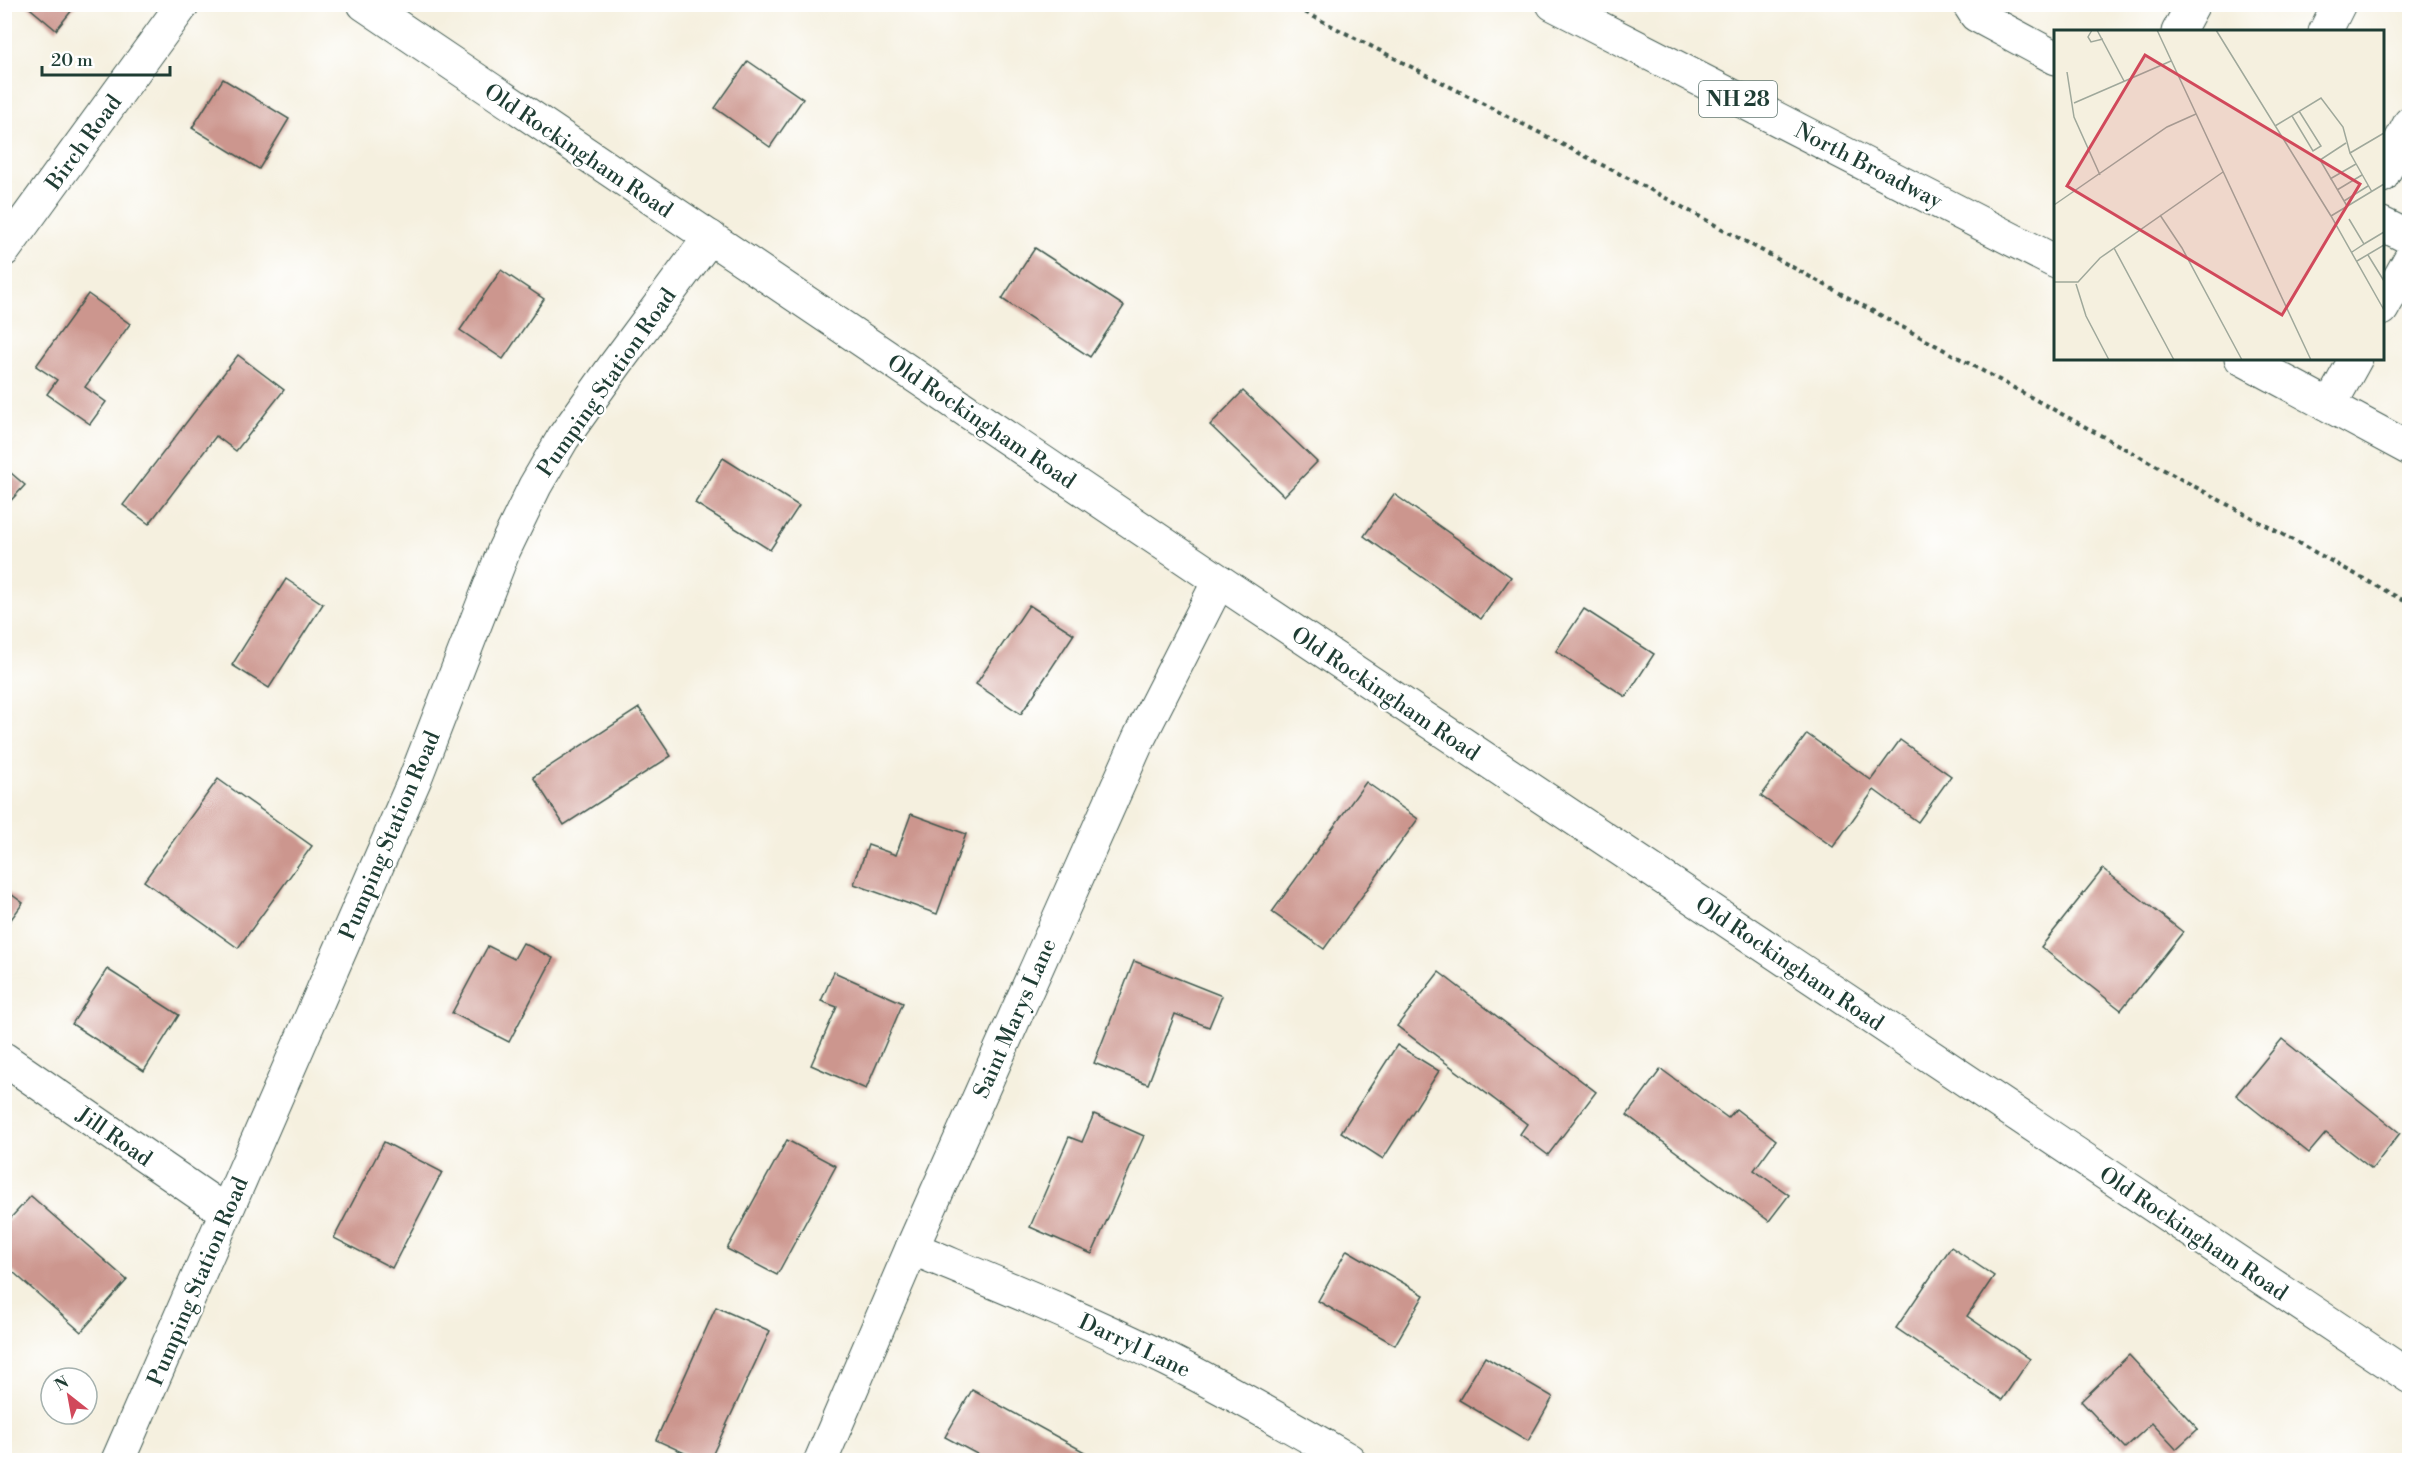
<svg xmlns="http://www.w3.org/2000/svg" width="2414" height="1465" font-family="'Libre Bodoni',serif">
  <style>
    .building { fill: #cc968e }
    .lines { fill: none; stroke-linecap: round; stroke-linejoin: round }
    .minor-casing { stroke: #3f584e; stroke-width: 35 }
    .major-casing { stroke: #3f584e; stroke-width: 35 }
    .path { stroke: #3f584e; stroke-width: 4; stroke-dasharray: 4.5 4.5; stroke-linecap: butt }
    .minor { stroke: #fff; stroke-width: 33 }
    .major { stroke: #fff; stroke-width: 33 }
    .labels { text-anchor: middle; stroke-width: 4.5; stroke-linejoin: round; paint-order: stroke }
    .shield { fill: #fff; stroke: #627771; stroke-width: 1.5 }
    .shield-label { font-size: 21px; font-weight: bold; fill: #1f3d34 }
    .street-label { font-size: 22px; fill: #1f3d34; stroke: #fff }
    .inset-road { fill: none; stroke: #9fa89b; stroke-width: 1.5 }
    .view { fill: #d1495b; fill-opacity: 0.15; stroke: #d1495b; stroke-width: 3 }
    .inset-edge { fill: none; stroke: #1f3d34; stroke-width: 3 }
  </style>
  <rect width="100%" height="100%" fill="#fff"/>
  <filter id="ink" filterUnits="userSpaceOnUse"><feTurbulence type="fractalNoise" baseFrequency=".0167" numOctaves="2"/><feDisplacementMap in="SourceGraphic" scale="12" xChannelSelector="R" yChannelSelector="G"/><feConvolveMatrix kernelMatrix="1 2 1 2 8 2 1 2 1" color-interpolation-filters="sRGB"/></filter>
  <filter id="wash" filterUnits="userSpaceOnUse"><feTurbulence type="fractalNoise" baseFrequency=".008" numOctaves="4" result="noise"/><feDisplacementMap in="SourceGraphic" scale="24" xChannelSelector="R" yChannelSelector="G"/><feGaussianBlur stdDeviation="1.35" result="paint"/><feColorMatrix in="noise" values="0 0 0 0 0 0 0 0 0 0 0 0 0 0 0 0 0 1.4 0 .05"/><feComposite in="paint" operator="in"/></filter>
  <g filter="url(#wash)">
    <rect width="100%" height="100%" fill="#f5f0df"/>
    <g id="blocks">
      <g class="building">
        <path d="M25,4h52l-21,26z"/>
        <path d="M748,61l55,38 -33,48 -55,-39z"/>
        <path d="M223,79l66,40 -30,50 -67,-41z"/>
        <path d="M1035,248l89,58 -34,51 -88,-58z"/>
        <path d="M501,270l43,29 -41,60 -43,-29z"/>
        <path d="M88,294l42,30 -45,63 21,15 -16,22 -43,-30 10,-14 -21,-14z"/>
        <path d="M238,355l46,35 -48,61 -20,-15 -67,88 -26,-19z"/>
        <path d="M1243,391l74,71 -33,34 -74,-71z"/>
        <path d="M723,458l76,48 -29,44 -75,-47z"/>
        <path d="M4,467l21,18 -21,23z"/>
        <path d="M1394,494l117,83 -30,42 -117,-83z"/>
        <path d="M286,579l37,25 -54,84 -37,-23z"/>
        <path d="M1029,605l45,29 -53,80 -45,-30z"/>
        <path d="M1584,609l70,45 -28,43 -70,-46z"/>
        <path d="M639,708l32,48 -107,69 -31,-48z"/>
        <path d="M1807,734l64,46 29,-40 51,36 -33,46 -44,-32 -41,57 -72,-51z"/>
        <path d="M218,779l94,67 -74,102 -94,-67z"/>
        <path d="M1366,782l52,37 -94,130 -52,-37z"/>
        <path d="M911,814l55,20 -29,80 -83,-30 14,-39 28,10z"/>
        <path d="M2103,869l80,63 -62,78 -80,-63z"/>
        <path d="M4,889l19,14 -19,26z"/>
        <path d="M523,943l30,15 -44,84 -57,-29 36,-67 26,13z"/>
        <path d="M1134,961l88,35 -13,31 -34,-13 -27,70 -54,-21z"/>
        <path d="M107,969l72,46 -35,56 -72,-47z"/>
        <path d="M834,972l69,31 -37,86 -55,-24 26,-58 -16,-6z"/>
        <path d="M1439,972l157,120 -48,63 -28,-21 7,-10 -130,-98z"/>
        <path d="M2282,1039l118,94 -28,36 -46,-36 -17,20 -73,-58z"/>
        <path d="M1397,1045l42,26 -56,88 -42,-27z"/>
        <path d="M1661,1069l67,49 8,-9 40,31 -22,30 35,25 -20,26 -142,-106z"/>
        <path d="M1094,1114l50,22 -52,118 -62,-27 39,-90 13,5z"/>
        <path d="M787,1140l49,26 -59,109 -50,-26z"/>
        <path d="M384,1142l58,30 -50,96 -58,-30z"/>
        <path d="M31,1196l96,84 -46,52 -77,-68v-39z"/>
        <path d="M1951,1247l43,29 -27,40 63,43 -28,41 -106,-72z"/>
        <path d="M1347,1250l77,45 -29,50 -77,-44z"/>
        <path d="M716,1307l54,24 -60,129h-10l-44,-20z"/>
        <path d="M2129,1355l69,74 -22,20 -24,-26 -27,25 -44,-47z"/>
        <path d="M1485,1357l68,40 -25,44 -69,-41z"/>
        <path d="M972,1390l127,70h-111l-43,-23z"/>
      </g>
    </g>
  </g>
  <g filter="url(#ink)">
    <use href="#blocks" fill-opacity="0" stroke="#3f584e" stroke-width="1.5"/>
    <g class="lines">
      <defs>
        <g id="minor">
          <path d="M364,4l855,577 1191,796"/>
          <path d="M1969,4l7,11 80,43"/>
          <path d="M2178,32l15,-28"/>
          <path d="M2325,32l14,-28"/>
          <path d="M2382,176l28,-53"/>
          <path d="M2382,224l28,14"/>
          <path d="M4,250l179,-246"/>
          <path d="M2382,309l28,-50"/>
          <path d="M2330,405l26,-47"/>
          <path d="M4,1059l222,153"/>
          <path d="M912,1248c86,36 173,71 256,112 62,31 121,65 181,100"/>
          <path d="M118,1460l297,-681 89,-229 31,-64 28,-48 52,-73 95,-128"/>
          <path d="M821,1460l91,-212 228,-512 79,-155"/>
        </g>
        <g id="major">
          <path d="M1553,4l503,258"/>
          <path d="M2241,358l169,91"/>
        </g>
      </defs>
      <use href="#minor" class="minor-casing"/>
      <use href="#major" class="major-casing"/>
      <path class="path" d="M1289,4l362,186 759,414"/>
      <use href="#minor" class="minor"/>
      <use href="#major" class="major"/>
    </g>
  </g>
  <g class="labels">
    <rect class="shield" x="1699" y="81" width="78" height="36" rx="4.5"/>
    <g class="shield-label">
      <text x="1738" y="106">NH 28</text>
    </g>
    <g class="street-label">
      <text transform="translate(83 142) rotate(-54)" y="8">Birch Road</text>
      <text transform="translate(579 150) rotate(34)" y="8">Old Rockingham Road</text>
      <text transform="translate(1869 165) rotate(27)" y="8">North Broadway</text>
      <text transform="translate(606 382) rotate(-55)" y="8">Pumping Station Road</text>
      <text transform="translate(982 421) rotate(34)" y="8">Old Rockingham Road</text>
      <text transform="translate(1386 693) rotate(34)" y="8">Old Rockingham Road</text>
      <text transform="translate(389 835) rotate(-67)" y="8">Pumping Station Road</text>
      <text transform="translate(1790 963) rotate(34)" y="8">Old Rockingham Road</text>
      <text transform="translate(1014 1018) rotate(-66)" y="8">Saint Marys Lane</text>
      <text transform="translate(115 1136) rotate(35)" y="8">Jill Road</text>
      <text transform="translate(2194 1233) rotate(34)" y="8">Old Rockingham Road</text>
      <text transform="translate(197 1281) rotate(-67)" y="8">Pumping Station Road</text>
      <text transform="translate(1135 1345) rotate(25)" y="8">Darryl Lane</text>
    </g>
  </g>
  <g transform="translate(2054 30)">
    <rect width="330" height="330" fill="#f5f0df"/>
    <path class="inset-road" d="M38,0l-4,7 3,5 12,-3M43,0l27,51M103,0l154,330M162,0l115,186 53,94M13,42l7,45 26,58M20,73l97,-42M238,86l21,35 8,-5 -22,-35M221,96l46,-28 22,29 7,26 34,-20M292,113l-26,17 27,46M296,123l22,39M276,149l26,-15M283,160l25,-15M290,171l24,-15M0,175l113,-78 29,-13M106,185l22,33 60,112M277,186l53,-32M295,189l15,25 -12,8M310,214l20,-12M60,218l60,112M314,225l16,26M303,231l27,-16M0,252h24l22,-24 123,-86M22,254l10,32 23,44"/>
    <path class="view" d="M91,25l215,129 -78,131 -215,-129z"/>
    <rect width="330" height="330" class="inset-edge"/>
  </g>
  <rect width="2414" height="1465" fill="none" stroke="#fff" stroke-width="24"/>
  <g transform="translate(69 1396) rotate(329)"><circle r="28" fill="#ffffff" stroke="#a5b1ae" stroke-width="1.5"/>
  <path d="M0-4.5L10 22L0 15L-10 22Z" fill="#d1495b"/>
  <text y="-9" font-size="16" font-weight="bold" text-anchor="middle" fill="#1f3d34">N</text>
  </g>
  <path d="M42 66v9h128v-9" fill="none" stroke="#1f3d34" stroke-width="3"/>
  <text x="51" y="66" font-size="18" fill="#1f3d34" stroke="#ffffff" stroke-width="4.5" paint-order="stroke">20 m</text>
</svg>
